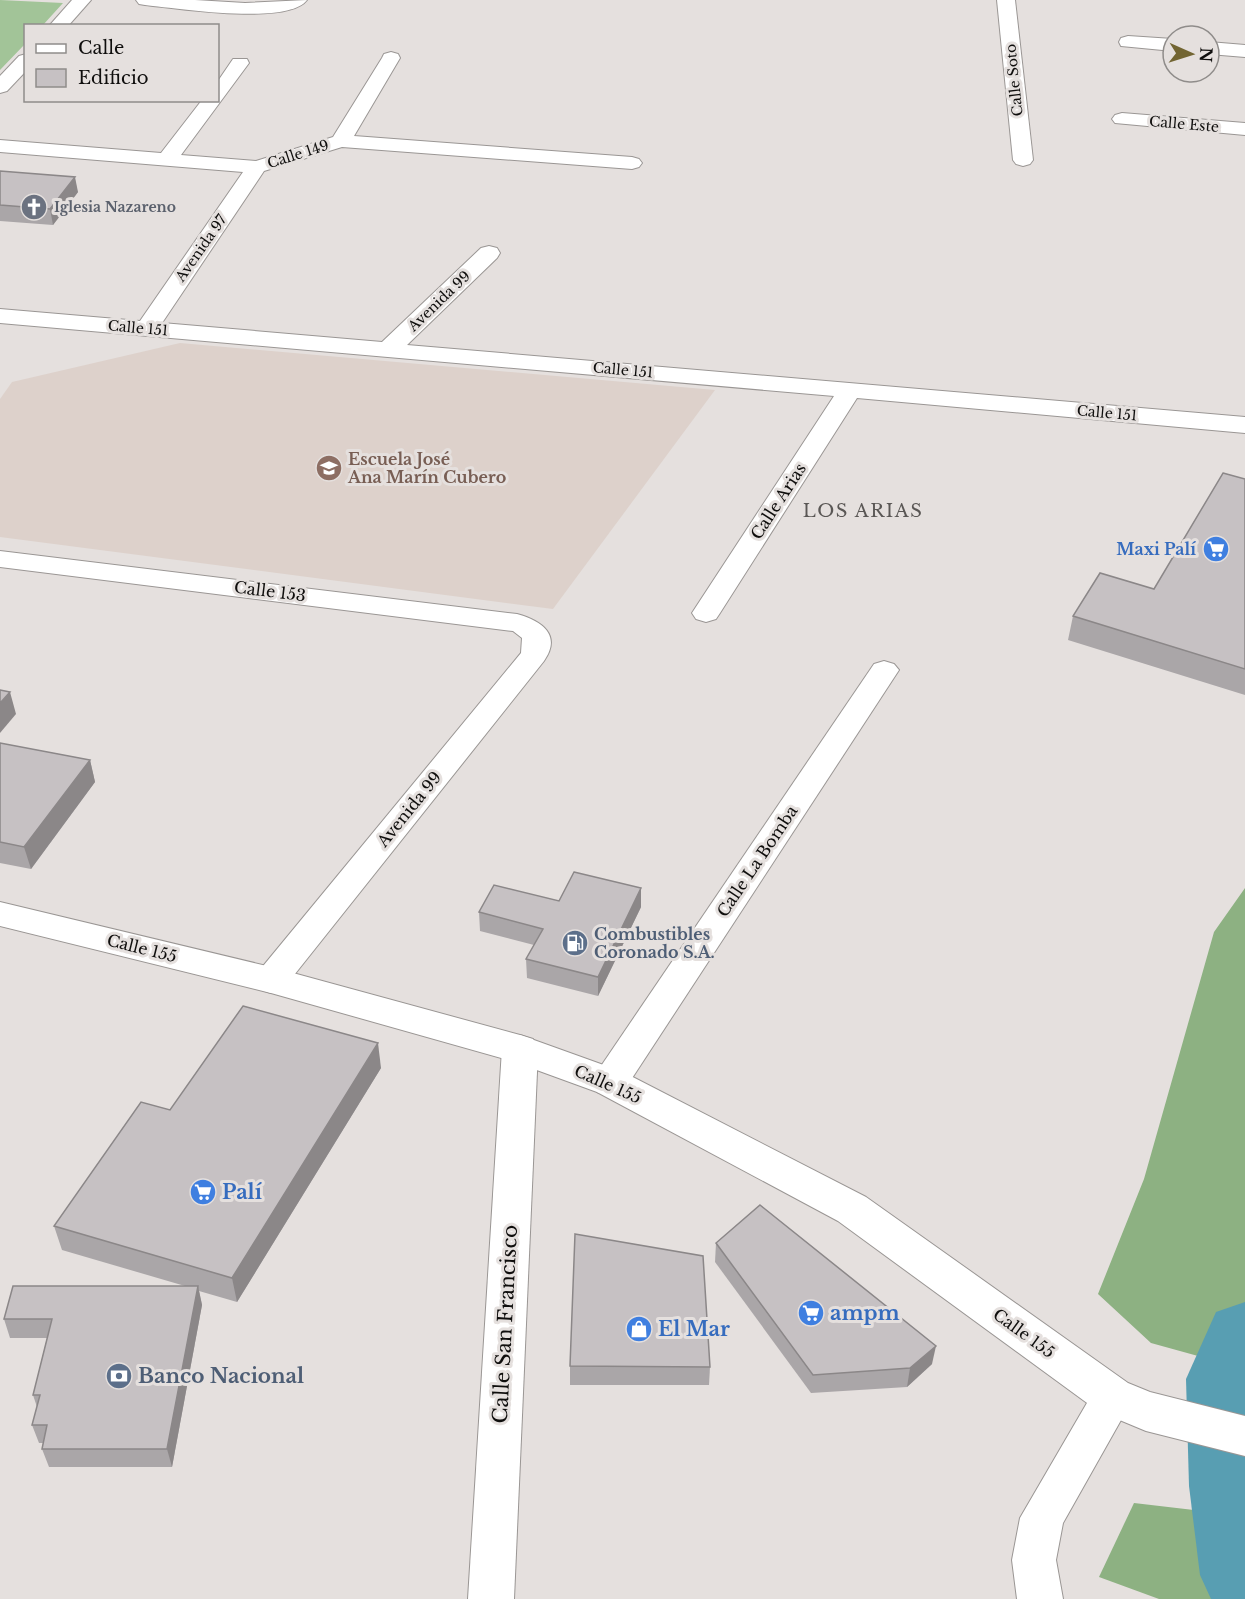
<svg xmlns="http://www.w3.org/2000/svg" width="1245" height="1599" font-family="'Libre Baskerville',serif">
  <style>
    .built { fill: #ddd1cb }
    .green { fill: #a2c498 }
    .forest { fill: #8db182 }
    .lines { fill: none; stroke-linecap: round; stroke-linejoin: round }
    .river { fill: #589eb2; fill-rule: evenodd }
    .minor-casing { stroke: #9a9694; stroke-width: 2 }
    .secondary-casing { stroke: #9a9694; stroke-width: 2 }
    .minor { fill: #fff; fill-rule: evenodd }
    .secondary { fill: #fff; fill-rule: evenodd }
    .wall { fill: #aaa6a8 }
    .shaded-wall { fill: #8b8788 }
    .building { fill: #c6c1c3; stroke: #8b8788; stroke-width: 1.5 }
    .labels { text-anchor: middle; stroke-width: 6; stroke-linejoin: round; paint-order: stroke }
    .far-street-label { font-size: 14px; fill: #0f0e0d; stroke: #e5e0de }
    .far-worship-label { font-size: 14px; font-weight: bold; fill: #5b616d; stroke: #e5e0de; text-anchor: start }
    .education-label { font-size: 16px; font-weight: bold; fill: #785e54; stroke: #e5e0de; text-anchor: start }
    .street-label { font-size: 16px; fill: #0f0e0d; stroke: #e5e0de }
    .shop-label { font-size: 16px; font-weight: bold; fill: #366cbe; stroke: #e5e0de; text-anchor: end }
    .service-label { font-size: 16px; font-weight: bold; fill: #4e5e75; stroke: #e5e0de; text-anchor: start }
    .neighbourhood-label { font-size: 18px; letter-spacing: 1.5px; fill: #5a5755; stroke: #e5e0de }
    .near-shop-label { font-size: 20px; font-weight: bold; fill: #366cbe; stroke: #e5e0de; text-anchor: start }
    .near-street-label { font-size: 20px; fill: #0f0e0d; stroke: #e5e0de }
    .near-service-label { font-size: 20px; font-weight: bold; fill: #4e5e75; stroke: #e5e0de; text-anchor: start }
  </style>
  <rect width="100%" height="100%" fill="#e5e0de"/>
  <path class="built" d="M180,343l535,47 -162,219 -553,-72v-138l12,-17z"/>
  <path class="green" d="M0,0l63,3 -20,22 -17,1 -1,18 -25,26z"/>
  <g class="forest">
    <path d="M1245,888v481l-94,-26 -53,-49 46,-115 70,-247z"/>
    <path d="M1134,1503l111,13v83h-86l-60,-22z"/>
  </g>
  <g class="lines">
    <path class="river" d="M1245,1302v297h-34l-11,-24 -11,-89 -3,-107 30,-67z"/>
    <defs>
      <g id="minor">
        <path d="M72,0h19l-23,26h-19z"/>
        <path d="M136,0h59l50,3 62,-3c-19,26 -132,8 -162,5l-6,-1z"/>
        <path d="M997,0h18l18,160 -3,4 -7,2 -7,-2 -3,-4z"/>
        <path d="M1128,36l45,3v12l-52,-5 -2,-4 2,-4z"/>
        <path d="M1209,42l36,3v12l-36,-3z"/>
        <path d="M391,52l7,2 2,4 -46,78 278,21 7,2 3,4 -3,4 -7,2 -290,-22 -78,24 -102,152 220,19 99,-94 8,-2 8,2 3,5 -3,5 -90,87 838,72v16l-388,-35 -137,215 -4,6 -10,3 -10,-3 -4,-6 142,-217 -834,-73v-14l140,12 103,-149 -243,-20v-12l161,13 41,-53h16v-19l15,-22h14l2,4 -68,92 75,6 77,-24 49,-79 2,-4z"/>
        <path d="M26,54v17l-19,20 -7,2v-17l19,-20z"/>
        <path d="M1122,113l123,10v12l-130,-12 -3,-4 3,-4z"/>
        <path d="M0,551l517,63c25,7 45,21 27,47l-261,328 -12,4 -12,-4 -5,-9 5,-9 262,-318 1,-15 -9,-7 -513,-64z"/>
        <path d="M884,661l10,3 5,6 -276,422 -13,4 -13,-4 -5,-10 5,-10 277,-408z"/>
        <path d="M520,1035l13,4 5,10 -24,550h-46l34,-550 5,-10z"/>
        <path d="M1113,1378l15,6 6,13 -71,126 -7,37 7,39h-46l-5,-39 8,-42 78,-134z"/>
      </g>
      <path id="secondary" d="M0,902l271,65 249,68 103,37 243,125 262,186 22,9 95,24v40l-99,-25 -48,-20 -260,-190 -241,-129 -85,-31 -241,-68 -271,-67z"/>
    </defs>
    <use href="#minor" class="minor-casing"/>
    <use href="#secondary" class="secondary-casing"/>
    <use href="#minor" class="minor"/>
    <use href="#secondary" class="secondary"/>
  </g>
  <g class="wall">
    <path d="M0,171l78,21 -25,33 -53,-4z"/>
    <path d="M1245,479v216l-177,-55 5,-24 81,-27z"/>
    <path d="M0,743l90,17 5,22 -64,87 -31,-6z"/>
    <path d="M641,888v19l-43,89 -71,-18 -1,-19 8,-14 -54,-14 -1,-19 80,-11z"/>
    <path d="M381,1068l-144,234 -38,-11 3,14 -30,162h-123l-7,-18 1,-6h-4l-7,-18 5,-18 -4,-12 14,-57h-37l-6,-19 181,-33 -123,-36 -8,-24 116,-116z"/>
    <path d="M716,1243l216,121 -25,23 -96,6 -96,-131z"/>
    <path d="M570,1366l140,1 -1,18h-139z"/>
  </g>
  <g class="shaded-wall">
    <path d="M75,177l3,15 -25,33 -3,-16z"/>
    <path d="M10,692l6,22 -16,19v-30z"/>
    <path d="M90,760l5,22 -64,87 -7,-22z"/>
    <path d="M641,888v19l-43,89v-19z"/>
    <path d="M378,1043l3,25 -144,234 -5,-24z"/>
    <path d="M198,1286l4,19 -30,162 -5,-18z"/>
    <path d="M936,1346l-4,18 -25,23 3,-19z"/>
  </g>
  <g class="building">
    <path d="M0,171l75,6 -25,32 -50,-4z"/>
    <path d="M1223,473l22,6v190l-172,-53 27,-43 54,16z"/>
    <path d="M0,690l10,2 -10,11z"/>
    <path d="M0,743l90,17 -66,87 -24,-5z"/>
    <path d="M574,872l67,16 -43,89 -72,-18 17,-30 -64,-17 15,-27 65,16z"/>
    <path d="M243,1006l135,37 -146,235 -178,-52 87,-124 29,8z"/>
    <path d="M760,1205l176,141 -26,22 -97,7 -97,-132z"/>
    <path d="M575,1234l128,22 7,111 -140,-1z"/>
    <path d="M13,1286h185l-31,163h-125l5,-24h-15l8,-30h-7l19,-76h-48z"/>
  </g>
  <defs>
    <symbol id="church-disc" viewBox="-11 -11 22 22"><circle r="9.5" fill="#6b7280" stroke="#e5e0de"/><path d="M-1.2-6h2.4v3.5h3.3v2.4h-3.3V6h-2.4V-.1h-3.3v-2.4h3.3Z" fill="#fff"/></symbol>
    <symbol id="school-disc" viewBox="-11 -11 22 22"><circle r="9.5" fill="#8d6e63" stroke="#e5e0de"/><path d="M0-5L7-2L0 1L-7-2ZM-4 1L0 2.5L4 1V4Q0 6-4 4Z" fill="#fff"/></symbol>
    <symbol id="supermarket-disc" viewBox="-11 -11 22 22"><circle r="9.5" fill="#3f7fe0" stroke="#e5e0de"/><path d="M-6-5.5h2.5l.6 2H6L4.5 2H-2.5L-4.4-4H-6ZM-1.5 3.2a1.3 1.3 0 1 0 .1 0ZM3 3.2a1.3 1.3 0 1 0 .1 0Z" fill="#fff"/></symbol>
    <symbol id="fuel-disc" viewBox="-11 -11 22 22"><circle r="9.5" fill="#5c6f8a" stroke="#e5e0de"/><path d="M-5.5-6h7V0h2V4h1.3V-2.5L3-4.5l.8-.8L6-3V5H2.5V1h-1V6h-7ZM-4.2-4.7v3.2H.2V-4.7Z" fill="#fff"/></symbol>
    <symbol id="shop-disc" viewBox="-11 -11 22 22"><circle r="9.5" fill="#3f7fe0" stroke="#e5e0de"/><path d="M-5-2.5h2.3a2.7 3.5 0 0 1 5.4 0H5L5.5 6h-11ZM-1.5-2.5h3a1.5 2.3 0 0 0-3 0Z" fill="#fff"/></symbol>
    <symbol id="bank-disc" viewBox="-11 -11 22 22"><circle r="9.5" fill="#5c6f8a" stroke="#e5e0de"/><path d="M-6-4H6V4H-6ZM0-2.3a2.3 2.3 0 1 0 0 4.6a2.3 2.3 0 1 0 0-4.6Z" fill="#fff"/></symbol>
  </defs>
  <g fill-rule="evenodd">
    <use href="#church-disc" x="19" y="192" width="30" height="30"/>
    <use href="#school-disc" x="314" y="453" width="30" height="30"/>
    <use href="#supermarket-disc" x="1201" y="534" width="30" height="30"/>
    <use href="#fuel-disc" x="560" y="928" width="30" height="30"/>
    <use href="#supermarket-disc" x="188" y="1177" width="30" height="30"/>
    <use href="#supermarket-disc" x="796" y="1298" width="30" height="30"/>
    <use href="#shop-disc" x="624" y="1314" width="30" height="30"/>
    <use href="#bank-disc" x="104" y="1361" width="30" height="30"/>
  </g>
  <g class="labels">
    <g class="far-street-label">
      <text transform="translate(1014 80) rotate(-96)" y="5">Calle Soto</text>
      <text transform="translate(1184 124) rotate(5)" y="5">Calle Este</text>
      <text transform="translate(298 154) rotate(-18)" y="5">Calle 149</text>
      <text transform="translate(201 248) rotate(-55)" y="5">Avenida 97</text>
      <text transform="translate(439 301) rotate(-44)" y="5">Avenida 99</text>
      <text transform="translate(138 328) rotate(5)" y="5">Calle 151</text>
      <text transform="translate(623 370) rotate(5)" y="5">Calle 151</text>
      <text transform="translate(1107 413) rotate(5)" y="5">Calle 151</text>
    </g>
    <g class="far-worship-label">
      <text x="54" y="212">Iglesia Nazareno</text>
    </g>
    <g class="education-label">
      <text x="348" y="465">Escuela José<tspan x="348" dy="18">Ana Marín Cubero</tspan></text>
    </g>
    <g class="street-label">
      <text transform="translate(778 501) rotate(-57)" y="6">Calle Arias</text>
      <text transform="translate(270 591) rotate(7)" y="6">Calle 153</text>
      <text transform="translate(409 809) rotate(-51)" y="6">Avenida 99</text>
      <text transform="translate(757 861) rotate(-56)" y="6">Calle La Bomba</text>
      <text transform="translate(142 948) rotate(14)" y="6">Calle 155</text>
      <text transform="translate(608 1084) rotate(24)" y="6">Calle 155</text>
      <text transform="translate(1024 1333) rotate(36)" y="6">Calle 155</text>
    </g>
    <g class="shop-label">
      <text x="1196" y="555">Maxi Palí</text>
    </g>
    <g class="service-label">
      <text x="594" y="940">Combustibles<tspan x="594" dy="18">Coronado S.A.</tspan></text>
    </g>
    <g class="neighbourhood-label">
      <text x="863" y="517">LOS ARIAS</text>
    </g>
    <g class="near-shop-label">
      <text x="222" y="1199">Palí</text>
      <text x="830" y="1320">ampm</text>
      <text x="658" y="1336">El Mar</text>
    </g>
    <g class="near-street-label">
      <text transform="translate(505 1324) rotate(-87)" y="7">Calle San Francisco</text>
    </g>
    <g class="near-service-label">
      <text x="138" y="1383">Banco Nacional</text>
    </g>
  </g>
  <rect x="24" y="24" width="195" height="78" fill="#e5e0de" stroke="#8f8c8a" stroke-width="1.5"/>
  <rect x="36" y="44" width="30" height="9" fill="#ffffff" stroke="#8f8c8a" stroke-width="1.5"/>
  <text x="78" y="54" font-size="18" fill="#0f0e0d">Calle</text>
  <rect x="36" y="69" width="30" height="18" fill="#c6c1c3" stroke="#8f8c8a" stroke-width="1.5"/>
  <text x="78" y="84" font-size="18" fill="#0f0e0d">Edificio</text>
  <g transform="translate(1191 54) rotate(93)"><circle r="28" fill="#e5e0de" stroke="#8f8c8a" stroke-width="1.5"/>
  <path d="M0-4.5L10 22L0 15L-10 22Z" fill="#726532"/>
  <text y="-9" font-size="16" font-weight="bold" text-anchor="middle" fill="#0f0e0d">N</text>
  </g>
</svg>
